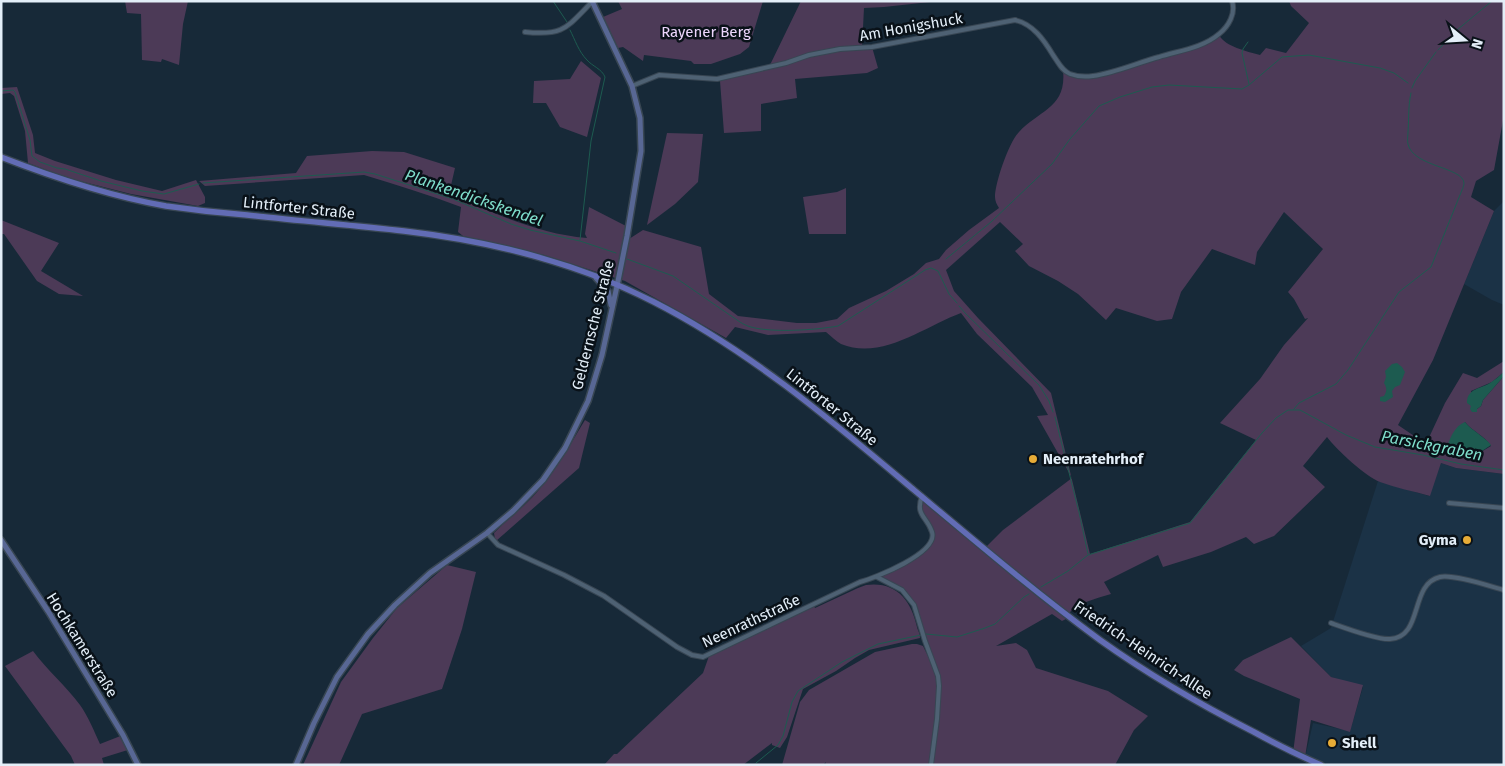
<svg xmlns="http://www.w3.org/2000/svg" width="1505" height="766" font-family="'Fira Sans',sans-serif">
  <style>
    .built { fill: #1b3246 }
    .green { fill: #4c3a57; fill-rule: evenodd }
    .water { fill: #1d5b50 }
    .lines { fill: none; stroke-linecap: round; stroke-linejoin: round }
    .stream { stroke: #1d5b50; stroke-width: 1 }
    .street-casing { stroke: #384653; stroke-width: 6 }
    .secondary-casing { stroke: #384653; stroke-width: 8 }
    .primary-casing { stroke: #384653; stroke-width: 8 }
    .street { stroke: #4e6173; stroke-width: 4 }
    .secondary { stroke: #586794; stroke-width: 5 }
    .primary { stroke: #626cb5; stroke-width: 5.5 }
    .poi-dot { fill: #e7ac37; stroke: #091118; stroke-width: 2 }
    .labels { text-anchor: middle; stroke-width: 5; stroke-linejoin: round; paint-order: stroke }
    .street-label { font-size: 15px; fill: #e3eef8; stroke: #091118 }
    .park-label { font-size: 15px; fill: #edd6fd; stroke: #091118 }
    .poi-label { font-size: 15px; font-weight: bold; fill: #e3eef8; stroke: #091118; text-anchor: start }
    .water-label { font-size: 16px; font-style: italic; fill: #7fdecb; stroke: #091118 }
  </style>
  <rect width="100%" height="100%" fill="#172938"/>
  <g class="built">
    <path d="M1504,201v104l-12,-5 -28,-16 30,-73z"/>
    <path d="M1441,463l15,5 48,6v291h-183l-16,-7 8,-35 37,8 13,-44 -32,-10 -30,-31 30,-18 47,-147 51,15z"/>
  </g>
  <g class="green">
    <path d="M125,1h63l-5,23 -4,41 -17,-6 -1,3 -19,-2 -1,-46 -14,-1z"/>
    <path d="M618,1h145l-14,46 -9,7 -29,10h-17l-3,-3 -47,-6 -1,6 -20,-14 -5,1 -15,-31 19,-8z"/>
    <path d="M801,1h138l-55,6 -20,1 -2,39h10l6,21 -11,5 -72,6 2,19 -36,6v27l-37,2 -4,-52 6,-6 43,-8z"/>
    <path d="M1289,1h215v114l-10,55 -18,11 -5,16 23,14 -61,149 -35,65 28,19 19,-41 18,-30 14,5 27,-17v11l-12,10 -21,9 6,18 4,-3 2,-6 21,-24v98l-48,-6 -15,-5 -11,33c-17,-5 -34,-8 -50,-14 -14,-5 -44,-33 -53,-45l-24,29 22,21 -51,49 -20,8 -8,-7 -35,15 -48,15 -5,-12 -54,27 7,12c-16,5 -32,8 -44,21l3,2 -8,4 -10,-7 -56,32 20,-3 11,7 9,18 72,23 40,25 -14,14 -19,35h-290l1,-3 -3,3h-41l18,-63 9,-12 66,-38 37,-8h5l6,2 12,24 -21,-65 -12,-15 -25,-13 48,-27 8,-13 -14,-28 3,-13 63,52 18,-18 69,-52 -35,-62 11,-1 -16,-28 -55,-53 -16,-21c-36,13 -79,48 -120,31 -5,-3 -10,-8 -15,-12l-58,3 -33,-8 -9,11 -101,-57 -81,-26 -81,-19 -5,-4 3,-25c-32,-12 -64,-22 -97,-32l-159,11 -6,-5 97,-8 11,-17 65,-5 32,1 51,16 -6,26c45,19 89,40 138,44l-2,-4 4,-27 37,19 -2,11 5,2 14,-9 58,17 8,47 29,22 59,7h19l21,-4 12,-11 37,-17 28,-17 12,-11 13,-4 7,-9 23,-20 30,-22c-2,-3 -4,-7 -4,-11 0,-14 14,-55 24,-65 20,-22 48,-24 44,-62l6,4 23,2 114,-33 13,-8c7,12 27,16 41,20l6,-7 20,5 23,-30 -18,-17zM1284,212l39,37 -35,43 6,7 11,20 3,-1 -24,27 -24,34 -40,44 36,17 -66,82 -100,32 -39,-161 -73,-75 -24,-27 -8,-21 54,-48 23,22 -8,7 14,15 29,15 20,13 28,26 10,-12 41,13 15,-2 9,-27 31,-43 43,16 2,-13zM1465,422c8,10 19,13 26,24l-15,9 -30,-6z"/>
    <path d="M581,61l20,17 -14,59 -27,-10 -14,-24h-13l1,-22 36,-2z"/>
    <path d="M17,87l16,48 2,18 20,8 61,19 46,11 34,-11 9,17v6l-7,3 -67,-12 -63,-16 -40,-15 -3,-32 -11,-35 -4,-3 -9,1v-6z"/>
    <path d="M667,133l36,1 -5,48 -23,22 -28,21z"/>
    <path d="M846,188v46h-37l-6,-37 34,-5z"/>
    <path d="M1,220l58,23 -18,28 42,25 -24,-2 -22,-13 -33,-47h-3z"/>
    <path d="M585,420l5,3 -11,45 -83,73 -1,-2 -1,-6c14,-14 30,-26 43,-41 19,-22 33,-47 48,-72z"/>
    <path d="M447,565l29,7 -14,57 -20,60 -80,25 -23,51h-36l38,-83 32,-44 24,-30z"/>
    <path d="M866,585c30,-4 45,15 51,42 1,4 3,6 3,11l-51,12 -14,8 -19,13 -33,18 -16,48 -7,11 -8,-3v-2l-29,22h-139l10,-11h3l86,-81 6,-17 105,-50 1,2 43,-20z"/>
    <path d="M1291,637l40,40 32,8 -13,47 -39,-12 -6,37 -12,-4 7,-54 -56,-23 -10,-6 9,-10z"/>
    <path d="M33,651c14,19 33,35 47,54 8,11 14,26 20,39l23,-9 8,14 -29,9 2,7h-29l-4,-9 -66,-90z"/>
  </g>
  <g class="water">
    <path d="M1397,363l5,4 3,5 -5,13 -5,2 -3,4 1,6 -8,5 -5,-1v-4l4,-1c3,-5 3,-8 0,-13l2,-6 -1,-6 7,-7z"/>
    <path d="M1504,372v4l-21,24 -2,6 -4,3v3h-5l-2,-3 1,-3 -4,-3c0,-15 14,-14 23,-20 5,-3 9,-7 14,-11z"/>
    <path d="M1465,422c7,9 19,14 26,23l-15,10 -30,-6c4,-10 8,-23 19,-27z"/>
  </g>
  <g class="lines">
    <g class="stream">
      <path d="M553,1l14,21"/>
      <path d="M570,30c5,10 9,22 17,30 5,6 15,9 18,17l-14,64 -11,99"/>
      <path d="M1248,42l-5,7 -1,4 7,31"/>
      <path d="M1438,50l19,-20 35,-29"/>
      <path d="M1412,88l3,-7 21,-29"/>
      <path d="M1,91l12,-1 2,2 15,48 2,16 8,6 17,6 8,1 36,12 41,10 22,3 35,-10"/>
      <path d="M203,183l161,-11 11,2 78,25 58,25 19,6 50,11 36,12"/>
      <path d="M627,259l46,17 67,46c3,2 7,4 11,5 21,6 65,3 87,-1l87,-56 6,-2 7,3 11,23 8,9"/>
      <path d="M946,259l45,-37 61,-58 18,-25 29,-33 21,-9 32,-10 17,-2 73,4 7,-4 33,-28 27,-2 71,13 14,5 14,10"/>
      <path d="M959,306l6,7 74,72 10,16 4,11"/>
      <path d="M1294,409l5,-6 37,-19 12,-14 51,-78 32,-25 31,-77c1,-2 2,-5 2,-7 -1,-16 -51,-16 -56,-39 -1,-3 0,-8 0,-12 1,-13 0,-26 3,-39"/>
      <path d="M1055,417l24,95 9,42"/>
      <path d="M1041,587l27,-16 20,-16 102,-32 72,-90 14,-15 12,-8h12l46,25 29,12 48,8 38,9 43,6"/>
      <path d="M756,763l22,-18 5,-9 9,-34 6,-11 44,-29 36,-18 48,-10 31,3 28,-9 10,-4 29,-27 5,-3"/>
    </g>
    <defs>
      <g id="street">
        <path d="M525,32c39,4 41,-4 67,-30"/>
        <path d="M632,86l27,-11 58,4 69,-16 23,-8 31,-6 32,-2 143,-27c18,4 29,20 38,35 5,7 9,16 17,19 8,3 16,3 23,2 22,-3 44,-13 66,-19 19,-6 44,-9 60,-23 10,-8 17,-21 13,-33"/>
        <path d="M1449,503l55,5"/>
        <path d="M487,533l11,12 66,30 40,21 73,51 15,8 11,2 157,-75c15,-4 79,-29 72,-50 -5,-16 -17,-16 -10,-36"/>
        <path d="M877,577l25,13 12,15 11,36 13,35 1,10 -2,33 -6,46"/>
        <path d="M1331,623c14,5 46,17 59,16 34,-2 19,-55 50,-62 13,-3 49,9 64,13"/>
      </g>
      <g id="secondary">
        <path d="M596,278l12,13 3,14"/>
        <path d="M1,540l47,71 75,124 15,30"/>
        <path d="M296,765l18,-42 23,-46 31,-43 27,-29 35,-32 57,-40 26,-22 30,-31 22,-32 23,-47 14,-46 15,-69 10,-50 14,-85 -1,-33 -8,-32 -40,-85"/>
      </g>
      <path id="primary" d="M1,157c54,21 108,39 165,49 27,4 54,7 81,9 52,6 105,10 157,16 85,10 174,32 250,71 96,49 178,119 260,188 61,51 122,103 186,150 49,35 101,65 154,92 22,12 44,23 67,33"/>
    </defs>
    <use href="#street" class="street-casing"/>
    <use href="#secondary" class="secondary-casing"/>
    <use href="#primary" class="primary-casing"/>
    <use href="#street" class="street"/>
    <use href="#secondary" class="secondary"/>
    <use href="#primary" class="primary"/>
  </g>
  <g class="poi-dot">
    <circle cx="1033" cy="459" r="5"/>
    <circle cx="1467" cy="540" r="5"/>
    <circle cx="1332" cy="743" r="5"/>
  </g>
  <g class="labels">
    <g class="street-label">
      <text transform="translate(911 27) rotate(-10)" y="5">Am Honigshuck</text>
      <text transform="translate(299 208) rotate(6)" y="5">Lintforter Straße</text>
      <text transform="translate(593 325) rotate(-76)" y="5">Geldernsche Straße</text>
      <text transform="translate(832 407) rotate(39)" y="5">Lintforter Straße</text>
      <text transform="translate(751 621) rotate(-25)" y="5">Neenrathstraße</text>
      <text transform="translate(82 645) rotate(58)" y="5">Hochkamerstraße</text>
      <text transform="translate(1143 650) rotate(34)" y="5">Friedrich-Heinrich-Allee</text>
    </g>
    <g class="park-label">
      <text x="706" y="37">Rayener Berg</text>
    </g>
    <g class="poi-label">
      <text x="1043" y="464">Neenratehrhof</text>
      <text x="1457" y="545" text-anchor="end">Gyma</text>
      <text x="1342" y="748">Shell</text>
    </g>
    <g class="water-label">
      <text transform="translate(474 197) rotate(19)" y="6">Plankendickskendel</text>
      <text transform="translate(1432 445) rotate(11)" y="6">Parsickgraben</text>
    </g>
  </g>
  <rect width="1505" height="766" fill="none" stroke="#e3eef8" stroke-width="5"/>
  <g transform="translate(1465 40) rotate(108)" stroke="#091118" stroke-width="4" paint-order="stroke">
  <path d="M0-4L9 19L0 12L-9 19Z" fill="#e3eef8"/>
  <text y="-8" font-size="14" font-weight="bold" text-anchor="middle" fill="#e3eef8">N</text>
  </g>
</svg>
